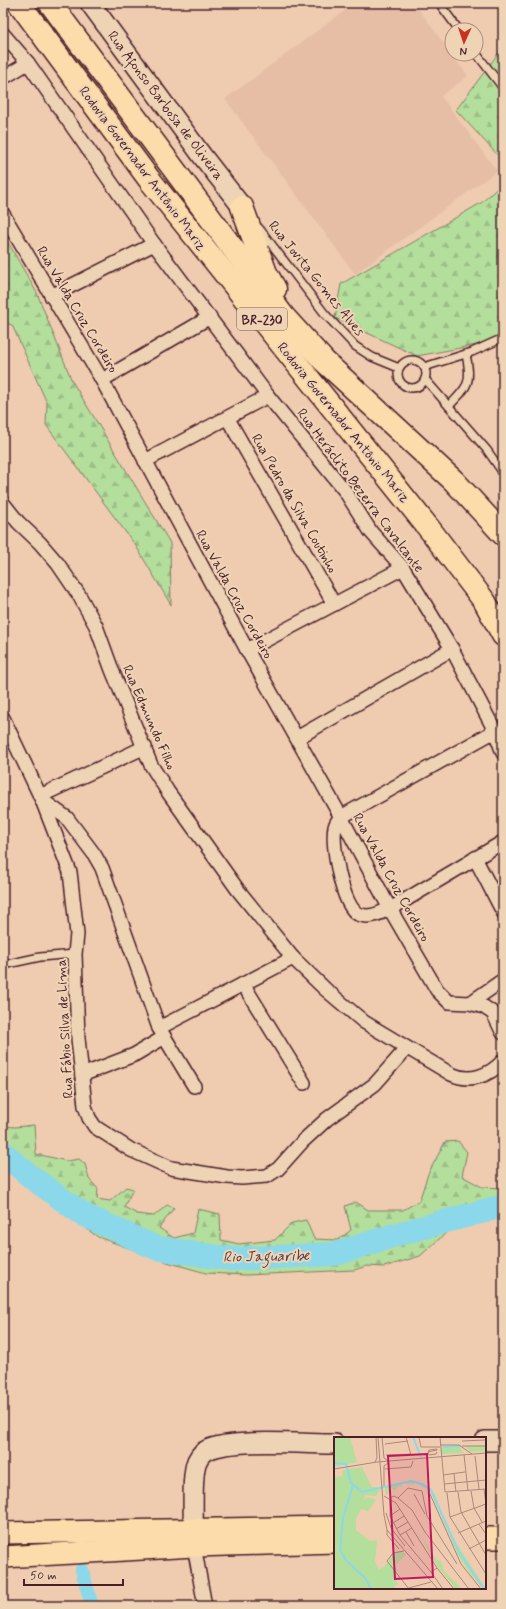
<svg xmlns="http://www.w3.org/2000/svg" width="506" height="1609" font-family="Mynerve,sans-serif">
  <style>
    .built { fill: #e6bea6 }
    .forest { fill: url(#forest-firs); stroke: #7f7e64 }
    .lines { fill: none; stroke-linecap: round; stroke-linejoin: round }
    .canal { stroke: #8bd8ea; stroke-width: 14 }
    .river { stroke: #8bd8ea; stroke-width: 24 }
    .lane-casing { stroke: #4a1f2b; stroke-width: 10 }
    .street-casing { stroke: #4a1f2b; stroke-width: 16 }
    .secondary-casing { stroke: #4a1f2b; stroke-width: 22 }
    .primary-casing { stroke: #4a1f2b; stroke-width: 24 }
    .highway-casing { stroke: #4a1f2b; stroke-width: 25 }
    .lane { stroke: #eed4b5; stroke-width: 7 }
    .street { stroke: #eed4b5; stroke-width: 13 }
    .secondary { stroke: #eed4b5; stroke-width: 19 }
    .primary { stroke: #fddcac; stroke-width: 21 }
    .highway { stroke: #fddcac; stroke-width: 22 }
    .labels { text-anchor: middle; stroke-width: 4; stroke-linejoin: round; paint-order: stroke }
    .shield { fill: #eed4b5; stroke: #7b5554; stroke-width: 1 }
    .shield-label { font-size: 13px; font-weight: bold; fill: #4a1f2b }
    .street-label { font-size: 14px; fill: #4a1f2b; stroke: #eed4b5 }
    .water-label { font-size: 15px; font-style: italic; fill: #543b48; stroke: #eed4b5 }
    .inset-river { fill: none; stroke: #8bd8ea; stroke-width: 2 }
    .inset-road { fill: none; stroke: #ad877b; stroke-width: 1 }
    .view { fill: #c2185b; fill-opacity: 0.15; stroke: #c2185b; stroke-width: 2 }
    .inset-edge { fill: none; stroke: #4a1f2b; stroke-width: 2 }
  </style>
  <defs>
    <pattern id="forest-firs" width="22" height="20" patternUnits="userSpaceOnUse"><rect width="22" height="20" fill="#b4de9c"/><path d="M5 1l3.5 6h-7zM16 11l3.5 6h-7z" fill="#9cbe87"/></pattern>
  </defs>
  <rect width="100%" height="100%" fill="#efccb0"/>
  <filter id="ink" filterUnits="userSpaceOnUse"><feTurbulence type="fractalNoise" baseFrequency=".025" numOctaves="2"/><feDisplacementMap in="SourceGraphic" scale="8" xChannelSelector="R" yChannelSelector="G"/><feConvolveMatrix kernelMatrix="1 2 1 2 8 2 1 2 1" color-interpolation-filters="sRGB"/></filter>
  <g filter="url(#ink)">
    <path class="built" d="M355,3h59l54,73 -27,20 56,75 -142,103 -130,-175z"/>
    <g class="forest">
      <path d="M503,47v114l-47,-51z"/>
      <path d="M503,183v157l-86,16 -82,-38 6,-34 140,-81z"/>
      <path d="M3,234l34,59 35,88 98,162 1,62 -35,-59 -90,-121 1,-22 -35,-78 -9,-3z"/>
      <path d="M34,1125l2,29 31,7 12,-2 6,5 4,15 9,10 -1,10 13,2 16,-14 7,2 -9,18 13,7 17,2 13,-11 7,3 -15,20 15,10 19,-5 5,-24 22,5 1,26 18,4 36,-4 17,-17 14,-3 8,19 24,1 13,-10 -6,-24 11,-4 12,8h35l16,-9 9,-27 17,-32 13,-1 9,11 -5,24 20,11 21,1v23l-48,14 -35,31 -36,11 -17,-1 -13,4 -108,5 -40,-2 -39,-11 -69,-25 -85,-61 -10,-11v-39l12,1z"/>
    </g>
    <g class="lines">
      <path class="canal" d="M82,1570l10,36"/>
      <path class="river" d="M3,1153l28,24 53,38 72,33 76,11 103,-5 63,-20 105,-28"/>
      <defs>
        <g id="lane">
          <path d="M439,3l20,27"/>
          <path d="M476,53l27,35"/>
          <path d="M259,228l66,86 30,32 17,11 27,11"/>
          <circle cx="412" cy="374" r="14"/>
          <path d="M424,367l48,-15 31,-14"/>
          <path d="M425,379l62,71 16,23"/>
          <path d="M449,406c20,-20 23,-24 17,-52"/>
          <path d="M3,965l37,-8 35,-3"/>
        </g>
        <g id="street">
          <path d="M3,34l25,29"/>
          <path d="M3,78l25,-15 126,181 114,152 77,95 26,41 32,36 49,81 43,82 8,22"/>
          <path d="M3,214l99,166 145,270 94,167 49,92 47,81 12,12 21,1 14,4 9,6 10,20"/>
          <path d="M51,296l103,-52"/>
          <path d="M102,380l108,-63"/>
          <path d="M228,419l106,185"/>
          <path d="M145,461l123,-65"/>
          <path d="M3,503l15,19 22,21 18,21 21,31 17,31 16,44 39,95 17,27 70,98 55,68 32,31 39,33 87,52c19,9 38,2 52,-13"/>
          <path d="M247,650l156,-82"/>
          <path d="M3,718l39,82 28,72 7,62 -2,20 3,84 7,68 4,12 6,9 36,23 40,18 56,9 15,1 25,-2 11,-7 25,-28 24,-22 48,-35 31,-35"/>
          <path d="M495,731l-154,86c-3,3 -5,6 -6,10 -4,17 7,79 23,87 11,5 22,-1 32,-5l113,-67"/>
          <path d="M297,738l155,-89"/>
          <path d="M40,796l105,-49"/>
          <path d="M42,800l25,18 27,36 8,14 57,160 35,58"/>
          <path d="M475,858l28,54"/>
          <path d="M243,984l61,99"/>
          <path d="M470,1003l33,-23"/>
          <path d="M159,1028l134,-70"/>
          <path d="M82,1075l52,-20 29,-17"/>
          <path d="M194,1546l11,60"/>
        </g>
        <g id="secondary">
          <path d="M90,3l113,154 39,50"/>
          <path d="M485,1441h18"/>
          <path d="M193,1528c1,-16 -2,-53 4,-67 2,-4 5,-9 10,-11 26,-12 97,-6 128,-6"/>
        </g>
        <g id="primary">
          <path d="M3,1533l332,-6"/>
          <path d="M485,1538h18"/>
          <path d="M3,1557l191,-11 141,-4"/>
        </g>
        <g id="highway">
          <path d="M19,3l130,176 282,352 54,71 18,33"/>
          <path d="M50,3l234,314 40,44 130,120 49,53"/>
          <path d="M242,207l24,66 9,16"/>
        </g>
      </defs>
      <use href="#lane" class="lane-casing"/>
      <use href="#street" class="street-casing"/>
      <use href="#secondary" class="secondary-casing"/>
      <use href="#primary" class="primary-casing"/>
      <use href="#highway" class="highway-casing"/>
      <use href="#lane" class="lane"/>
      <use href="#street" class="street"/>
      <use href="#secondary" class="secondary"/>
      <use href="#primary" class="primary"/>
      <use href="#highway" class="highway"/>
    </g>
  </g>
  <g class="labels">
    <rect class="shield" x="237" y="308" width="50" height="22" rx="3"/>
    <g class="shield-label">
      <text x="262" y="324">BR-230</text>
    </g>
    <g class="street-label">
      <text transform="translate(166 105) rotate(53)" y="5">Rua Afonso Barbosa de Oliveira</text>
      <text transform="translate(143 168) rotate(53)" y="5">Rodovia Governador Antônio Mariz</text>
      <text transform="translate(317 278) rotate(51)" y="5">Rua Jovita Gomes Alves</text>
      <text transform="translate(78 309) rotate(59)" y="5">Rua Valda Cruz Cordeiro</text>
      <text transform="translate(344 422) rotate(51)" y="5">Rodovia Governador Antônio Mariz</text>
      <text transform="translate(361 490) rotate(53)" y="5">Rua Heráclito Bezerra Cavalcante</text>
      <text transform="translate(295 503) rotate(60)" y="5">Rua Pedro da Silva Coutinho</text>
      <text transform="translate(235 594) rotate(61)" y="5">Rua Valda Cruz Cordeiro</text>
      <text transform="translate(150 717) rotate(66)" y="5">Rua Edmundo Filho</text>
      <text transform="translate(392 877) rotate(61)" y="5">Rua Valda Cruz Cordeiro</text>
      <text transform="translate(64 1029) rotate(-93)" y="5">Rua Fábio Silva de Lima</text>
    </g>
    <g class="water-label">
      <text transform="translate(266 1256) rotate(-1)" y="5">Rio Jaguaribe</text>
    </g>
  </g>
  <g transform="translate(334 1437)">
    <rect width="152" height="152" fill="#efccb0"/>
    <path d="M28,30l10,20h7l1,3 -4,6 -11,-1 -1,5 4,-3 8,3 -8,11 -7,-2 -5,10v11l14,11 7,-1 -2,21 4,9 8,-6 5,-11 8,-2 7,3 -13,12 4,4 -4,7 4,7 -4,2 2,3h-62v-112l8,-1 1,-6zM79,43l8,3 14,11 13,36 38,59h-3l-13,-16 -12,-18 -28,-64 -15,-8 -2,2 -10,-2 -1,3 -5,1 -2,4 -3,-3 -4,1 2,2 -4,5 -1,-10zM84,94l19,29 4,1 3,10 18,18h-6l-18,-22z" fill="#b4de9c"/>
    <path d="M16,0l7,25 -23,5v-29z" fill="#b4de9c"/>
    <path d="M125,8l4,8 -22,1v-7l3,-1zM130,9h22v5l-14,1z" fill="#b4de9c"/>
    <path class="inset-river" d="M79,0l8,20M109,10l18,-1M0,26l12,1 5,19 11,9 49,-11 11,3 9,6 28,62 25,37M19,48l-10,33 -3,32 6,10 19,18 6,11"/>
    <path class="inset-road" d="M44,0l6,78 3,15 51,59M48,0l2,21 4,3M72,0l5,18M85,0l2,10h19M106,0l5,55 41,-3M128,4l23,-1M51,7l23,-3M106,8h19l13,9M128,9h23M95,13l8,-1v1l-9,2zM94,15l1,3 7,-1 1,-2M52,18l25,-1M130,18l4,36M141,19l4,33M41,25l2,-4 -1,-21M0,32l43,-7 109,-9M51,32l26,-2 2,-6M120,37l2,18M109,38l22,-3M110,47l42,-4M50,49v-20l5,-4M150,52l2,15M137,54l3,17 8,14M124,55l3,20 25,43M113,56l3,24 36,57M80,57l11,20M96,57l31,70 20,25M50,59l12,7 41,65 17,21M56,61l4,-2 4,2 14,12 13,22 44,57M64,61l10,-10 14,3 5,25 30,48M56,62v17l10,19 31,37 6,-4M52,76l5,15 14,18M56,79l10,-7M116,80l36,-13M59,86l11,-7M145,87l7,10M62,92l12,-7M53,93v5l12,14M72,95l8,14M124,96l28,-12M66,98l12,-7M135,112l17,-9M70,114l-11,2 -6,8 22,28M97,135l12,17M71,152l26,-7"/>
    <path class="view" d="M93,17l6,123 -38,2 -7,-123z"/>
    <rect width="152" height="152" class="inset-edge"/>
  </g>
  <rect width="506" height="1609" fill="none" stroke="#eed4b5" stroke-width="16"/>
  <rect x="8" y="8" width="490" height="1593" fill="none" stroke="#4a1f2b" stroke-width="1.5" filter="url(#ink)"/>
  <g transform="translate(464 42) rotate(183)"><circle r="19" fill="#eed4b5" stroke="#ac8c7e"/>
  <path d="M0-3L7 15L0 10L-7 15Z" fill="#c8321e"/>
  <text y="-6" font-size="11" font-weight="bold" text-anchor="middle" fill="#4a1f2b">N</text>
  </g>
  <path d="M24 1579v6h99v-6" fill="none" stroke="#4a1f2b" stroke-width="2"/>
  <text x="30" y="1579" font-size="12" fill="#4a1f2b" stroke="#eed4b5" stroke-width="3" paint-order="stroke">50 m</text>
</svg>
